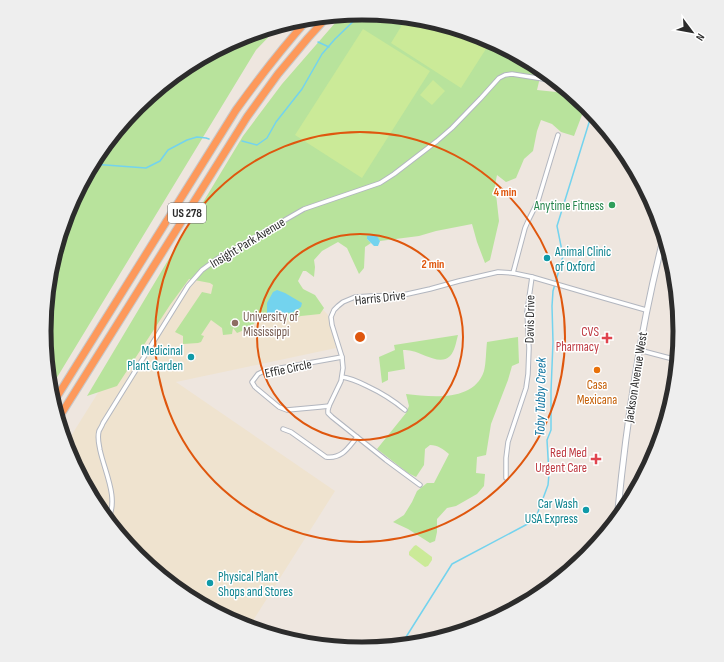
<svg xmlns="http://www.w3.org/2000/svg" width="724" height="662" font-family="'Sofia Sans Condensed',sans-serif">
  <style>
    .education { fill: #efe3cf }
    .green { fill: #b8e39c }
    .pitch { fill: #cbea98 }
    .water { fill: #73d3ee }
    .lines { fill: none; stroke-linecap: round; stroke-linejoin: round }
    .stream { stroke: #73d3ee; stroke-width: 1.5 }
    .street-casing { stroke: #b2b6bf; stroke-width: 5.5 }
    .secondary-casing { stroke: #b2b6bf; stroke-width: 7 }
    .highway-casing { stroke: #c8c8c8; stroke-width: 9 }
    .street { stroke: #fff; stroke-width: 3.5 }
    .secondary { stroke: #fff; stroke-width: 5 }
    .highway { stroke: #fd995b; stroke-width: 7 }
    .ring { fill: none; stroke: #df570e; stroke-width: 2 }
    .leisure-dot { fill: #2e9e5b; stroke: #fff; stroke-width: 1.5 }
    .culture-dot { fill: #0f9aa8; stroke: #fff; stroke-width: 1.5 }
    .education-dot { fill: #8d6e63; stroke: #fff; stroke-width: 1.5 }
    .health-dot { fill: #e0444e; stroke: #fff; stroke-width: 1.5 }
    .food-dot { fill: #e8710a; stroke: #fff; stroke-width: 1.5 }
    .labels { text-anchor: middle; stroke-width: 3; stroke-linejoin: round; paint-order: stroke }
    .shield { fill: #fff; stroke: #6b6b6b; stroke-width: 1 }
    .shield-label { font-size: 12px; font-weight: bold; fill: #2c2c2c }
    .leisure-label { font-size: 13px; fill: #27864d; stroke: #fff; text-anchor: end }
    .street-label { font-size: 13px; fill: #2c2c2c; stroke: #fff }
    .culture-label { font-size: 13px; fill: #0d838f; stroke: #fff; text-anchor: start }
    .education-label { font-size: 13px; fill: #785e54; stroke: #fff; text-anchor: start }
    .health-label { font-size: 13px; fill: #be3a42; stroke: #fff; text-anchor: end }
    .food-label { font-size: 13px; fill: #c56008; stroke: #fff }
    .water-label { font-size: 14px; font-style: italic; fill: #0f739e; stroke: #fff }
    .rim { fill: none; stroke: #2c2c2c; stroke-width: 5 }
    .centre { fill: #df570e; stroke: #fff; stroke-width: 2 }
    .ring-label { font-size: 12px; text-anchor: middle; font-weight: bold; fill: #df570e; stroke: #fff; stroke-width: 3; stroke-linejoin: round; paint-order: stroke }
  </style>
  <rect width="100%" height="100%" fill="#eee6df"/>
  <path class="education" d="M362,13l62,6 60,18 55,30 12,10 -34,-6 -259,169 70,75 8,33 -160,34 159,109 -86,136 -9,-2 -55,-30 -48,-39 -40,-49 -29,-55 -2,-8 70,-112z"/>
  <g class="green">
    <path d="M362,13l62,6 60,18 55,30 3,2 -5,21 29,3 11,7 8,7 -11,29 -13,-4 -9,-8 -11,-4 -4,11 -4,20 -9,8 -8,19 -10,4 -9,-7 -2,10 4,36 -9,39 -5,3 -8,-21 -5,-18 -36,7 -17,5 -39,5 -4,-5 -9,3 4,4 -6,4 -1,21 -5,6 -12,-26 -9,-6 -16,9 -8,9 1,7 -1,10 -8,-6h-3l-5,10 5,8 12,6 9,13 -4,6 -19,2 -22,6 -19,-4 -11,10 -12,5 -4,-5 -1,6 -9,1 -1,-7 -11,-8 -10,15 3,1 -3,6 -3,1 -15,1v-8l-8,-4 27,-40 9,2 2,-9 -3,-2 -21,-4 -19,26 -53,81 -30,10 77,-129 79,-131 39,-52 60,-69z"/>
    <path d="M280,25l-24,25 -206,339 -6,-58 6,-62 18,-60 30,-55 39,-48 49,-40 55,-29z"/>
    <path d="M458,335c-2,7 -3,16 -8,21 -10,10 -27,-3 -38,-5 -3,-1 -6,-1 -9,-1l2,19 -17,3v8l-6,3 -3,-26 16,-7 -1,-5z"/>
    <path d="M518,337l1,26 -7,3 -4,14 -17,44 -5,31 -9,2 -1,16 9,1 -1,12 -7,8 -21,12 -9,2 -10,11v13l-2,9 -5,2 -22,-14 -15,-7 11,-7 8,-13 5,-11 10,-8h7l15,-29c-6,-5 -11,-9 -19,-9l-5,4 -1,16 -8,12 -8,-4 -31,-24 29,-36 3,-7 -3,-12c26,3 68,8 78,-23 2,-7 2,-21 3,-29z"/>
  </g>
  <g class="pitch">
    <path d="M407,17l17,2 60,18 7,4 -30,47 -70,-45z"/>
    <path d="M363,29l67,42 -68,107 -67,-43z"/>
    <path d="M433,80l12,11 -13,14 -12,-10z"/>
    <path d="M416,545l16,12v3l-4,6 -3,1 -16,-12v-3l5,-6z"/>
  </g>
  <g class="water">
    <path d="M372,235l5,1 3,5 -2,5h-4l-7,-7v-3z"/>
    <path d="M277,290l8,3 17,10 -1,4 -9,6c-8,-1 -5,1 -10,4 -4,1 -11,-2 -15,-3v-11l6,-11z"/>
  </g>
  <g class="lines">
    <g class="stream">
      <path d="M286,23l3,2"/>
      <path d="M318,42l11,5"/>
      <path d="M242,141l15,4 10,-7 9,-16 26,-33 20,-35 13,-15 27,-26"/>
      <path d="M92,164l54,4 14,-7 8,-11 19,-10 10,-3 9,1 3,1"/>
      <path d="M401,645l51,-81 83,-44 13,-35 1,-11 -2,-34 4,-10v-39l2,-49 -1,-36 1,-15 10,-35 -6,-30 35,-113"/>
    </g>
    <defs>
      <g id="street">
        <path d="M513,273l12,-45 4,-9 9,-18 20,-66"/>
        <path d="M639,350l38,10"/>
        <path d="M342,377c9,1 17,5 25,9 15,7 25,13 38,24"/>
        <path d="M329,406l-9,1 -33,3 -8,-3 -24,-20 -3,-5 6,-8 6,-3 78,-14"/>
        <path d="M283,429l8,3 35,25c16,2 22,-9 31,-20"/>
        <path d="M506,478v-20l2,-16 18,-54 2,-14 1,-26 -2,-36 5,-35"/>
        <path d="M420,485l-34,-25 -54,-43 -4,-4v-3l1,-4 12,-25 2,-13 -1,-11 -10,-32 -1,-8 3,-7 4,-4 5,-4 12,-5 16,-1 32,-1 27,-6 29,-8 39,-9 15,1 19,4 72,21 42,12"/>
        <path d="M108,520c11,-22 -3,-47 -8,-70 -1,-6 -3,-12 -1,-19 1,-2 3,-5 4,-8l85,-137 14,-16 15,-11 87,-50 76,-26 14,-9 43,-33 15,-13 29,-30 18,-20 6,-3 7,-1 44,7"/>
      </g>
      <path id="secondary" d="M617,520c9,-96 23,-191 47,-284"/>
      <g id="highway">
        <path d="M53,403l183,-293c23,-32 47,-63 73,-92"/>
        <path d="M58,419l189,-302 31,-43 30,-36 20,-22"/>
      </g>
    </defs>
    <use href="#street" class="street-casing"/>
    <use href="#secondary" class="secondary-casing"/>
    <use href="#highway" class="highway-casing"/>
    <use href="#street" class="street"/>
    <use href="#secondary" class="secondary"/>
    <use href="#highway" class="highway"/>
  </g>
  <g class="ring">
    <circle cx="360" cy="337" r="103"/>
    <circle cx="360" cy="337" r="205"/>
  </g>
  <circle class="leisure-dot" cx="612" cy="205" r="4"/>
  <g class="culture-dot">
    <circle cx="547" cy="258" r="4"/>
    <circle cx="191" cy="357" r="4"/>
    <circle cx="586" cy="510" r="4"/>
    <circle cx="210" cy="583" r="4"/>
  </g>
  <circle class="education-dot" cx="235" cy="323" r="4"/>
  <g class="health-dot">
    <path d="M605 332h4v4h4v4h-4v4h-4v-4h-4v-4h4z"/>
    <path d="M594 453h4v4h4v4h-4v4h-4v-4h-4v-4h4z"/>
  </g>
  <circle class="food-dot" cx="597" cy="370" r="4"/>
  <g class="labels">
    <rect class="shield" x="168" y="203" width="38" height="20" rx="3"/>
    <g class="shield-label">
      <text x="187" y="217">US 278</text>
    </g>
    <g class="leisure-label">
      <text x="604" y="210">Anytime Fitness</text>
    </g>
    <g class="street-label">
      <text transform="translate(247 242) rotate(-31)" y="5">Insight Park Avenue</text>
      <text transform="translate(380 297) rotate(-6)" y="5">Harris Drive</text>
      <text transform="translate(529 319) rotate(-89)" y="5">Davis Drive</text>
      <text transform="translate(288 368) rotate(-12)" y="5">Effie Circle</text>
      <text transform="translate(635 377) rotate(-81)" y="5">Jackson Avenue West</text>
    </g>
    <g class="culture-label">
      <text x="555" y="256">Animal Clinic<tspan x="555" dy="15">of Oxford</tspan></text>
      <text x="183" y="355" text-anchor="end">Medicinal<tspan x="183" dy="15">Plant Garden</tspan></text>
      <text x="578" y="508" text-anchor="end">Car Wash<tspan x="578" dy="15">USA Express</tspan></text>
      <text x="218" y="581">Physical Plant<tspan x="218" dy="15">Shops and Stores</tspan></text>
    </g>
    <g class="education-label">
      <text x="243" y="321">University of<tspan x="243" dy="15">Mississippi</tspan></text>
    </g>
    <g class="health-label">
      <text x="599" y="336">CVS<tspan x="599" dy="15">Pharmacy</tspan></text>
      <text x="587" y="457">Red Med<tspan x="587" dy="15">Urgent Care</tspan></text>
    </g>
    <g class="food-label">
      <text x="597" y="389">Casa<tspan x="597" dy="15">Mexicana</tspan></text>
    </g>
    <g class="water-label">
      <text transform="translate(540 397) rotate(-89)" y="5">Toby Tubby Creek</text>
    </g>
  </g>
  <path d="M0 0H724V662H0ZM51 331a311 311 0 1 1 622 0a311 311 0 1 1-622 0Z" fill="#eee" fill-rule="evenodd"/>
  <path class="rim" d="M51 331a311 311 0 1 1 622 0a311 311 0 1 1-622 0Z"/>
  <circle cx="360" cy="337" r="6" class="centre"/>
  <g class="ring-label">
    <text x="505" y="196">4 min</text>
    <text x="433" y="268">2 min</text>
  </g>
  <g transform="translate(692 32) rotate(122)" stroke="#ffffff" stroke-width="3" paint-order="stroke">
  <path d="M0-3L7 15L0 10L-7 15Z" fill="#2c2c2c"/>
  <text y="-6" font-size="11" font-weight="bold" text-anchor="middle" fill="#2c2c2c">N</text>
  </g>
</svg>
